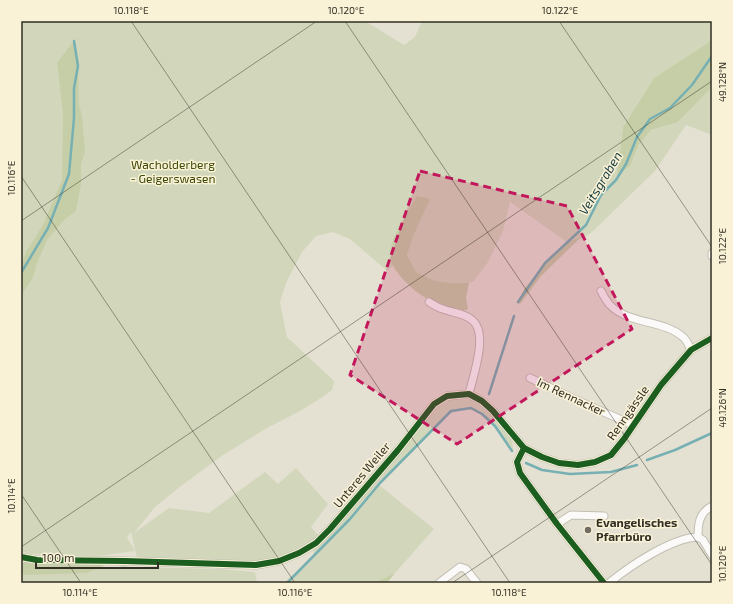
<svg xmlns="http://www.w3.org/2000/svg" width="733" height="604" font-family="'Exo 2',sans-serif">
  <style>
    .green { fill: #d2d7bb }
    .forest { fill: #c6cea7 }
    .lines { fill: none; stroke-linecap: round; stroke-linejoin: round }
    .stream { stroke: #77b0b2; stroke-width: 2.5 }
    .minor-casing { stroke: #c0bdb2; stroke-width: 9 }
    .minor { stroke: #fbfaf8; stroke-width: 7 }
    .cycleway-casing { stroke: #faf2d7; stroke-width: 8 }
    .cycleway { stroke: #1b5e20; stroke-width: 6 }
    .marked { fill: #c2185b; fill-opacity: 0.2; stroke: #c2185b; stroke-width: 3; stroke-dasharray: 8 5; stroke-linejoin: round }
    .ticks { fill: none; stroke: #322f25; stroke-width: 1; stroke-opacity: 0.45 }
    .poi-dot { fill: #716d62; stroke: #faf2d7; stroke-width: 1.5 }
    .labels { text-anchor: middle; stroke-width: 3; stroke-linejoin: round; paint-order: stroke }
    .park-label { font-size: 12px; fill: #3b4803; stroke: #faf2d7 }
    .street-label { font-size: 12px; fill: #322f25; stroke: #faf2d7 }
    .poi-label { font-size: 12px; font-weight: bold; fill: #322f25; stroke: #faf2d7; text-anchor: start }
    .water-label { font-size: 13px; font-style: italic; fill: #133a3f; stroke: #faf2d7 }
    .neatline { fill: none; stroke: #322f25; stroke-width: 1.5 }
    .ticks-label { font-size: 10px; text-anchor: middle; fill: #322f25 }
  </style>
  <rect width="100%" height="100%" fill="#e5e1d2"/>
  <g class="green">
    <path d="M21,21h344l39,24 11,-8 7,-16h290l-3,21 -55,36 -31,49 -6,49 13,-10 8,-20 13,-16 27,-8 34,-35v48l-26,-10 -31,46 -64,62 -24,9 -57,-40 -7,29 -15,31 -14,19 -5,2h-17l-17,-2 -19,-9 -9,-17 6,-17 -8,21 -16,9v2h-3l-36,-31 -17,-7 -17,4 -14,16 -16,31 -6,19 7,35 47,44 -2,9 -11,8 -21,13 -33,17 -44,27 -42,31 -26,21 -21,26 35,-25 40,5 56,-41 13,12 18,-16 32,36 -17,23 8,9c-23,14 -38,23 -65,27l-117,-5 -6,-26 -4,5 8,14 -43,6 -63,-3 -8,-3z"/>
    <path d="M464,396l15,5 9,9 23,29 2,6v5c-10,-12 -28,-38 -43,-40 -7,-1 -15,2 -21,4l-70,71 55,44 -39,44 -21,10h-90l30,-28 -1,-6 27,-28 97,-117 12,-5z"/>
    <path d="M21,562l6,3 93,2 4,-4 4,4 92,2 35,3 2,11h-236z"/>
  </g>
  <g class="forest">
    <path d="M712,28v59l-34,35 -27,8 -13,16 -8,20 -13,10 6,-49 31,-49 55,-36z"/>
    <path d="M75,39l3,24 1,41 3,13 3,35 -4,12v20l-5,27 -11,8 -18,21 -10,23 -4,14 -12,19v-31l5,-13 17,-27 19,-45 1,-67 -6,-50z"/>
    <path d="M417,196l13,3 -16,35 -7,21 9,17 19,9 17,2h17l-3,15 2,11 -5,2c-12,-4 -27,-6 -37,-13 -13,-7 -36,-28 -36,-44 0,-15 19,-44 27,-58z"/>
    <path d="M591,233l-13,7 -37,36 -20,27 -4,2 7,-16 29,-34 14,-13z"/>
    <path d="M27,561l78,4 -18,8 -63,2 -3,-3v-8z"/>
    <path d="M395,573l-8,10h-13z"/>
  </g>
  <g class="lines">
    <g class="stream">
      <path d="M21,273l27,-45 21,-54 5,-56v-30l4,-22 -4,-25"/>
      <path d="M518,302l27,-39 41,-38 15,-30 15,-15 10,-16 11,-27 13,-18 20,-11 22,-23 20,-29"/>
      <path d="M489,394l25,-78"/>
      <path d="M647,460l28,-10 37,-17"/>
      <path d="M526,463l16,7 28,4 41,-2 26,-7"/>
      <path d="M287,583l63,-64 30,-36 71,-72 20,-3 11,6 13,12 17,25"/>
    </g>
    <defs>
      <g id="minor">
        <path d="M712,253v3"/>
        <path d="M601,291c2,4 5,9 8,13 19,21 53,15 74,33 4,3 6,9 8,13"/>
        <path d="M429,302c5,3 9,6 14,7 10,4 21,4 29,11 17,13 1,56 -3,74"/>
        <path d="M530,378l44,21 59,26"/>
        <path d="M524,448l18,9 17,6 19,2 17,-3 16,-7 13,-16 37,-54 30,-35 21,-12"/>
        <path d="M557,524l14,-9 33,1"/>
        <path d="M698,537l5,3 9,15"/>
        <path d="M21,557l16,3 88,1 131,4 23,-4 20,-8 17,-10 14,-14 68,-79 36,-46 13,-8 22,-2 13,7 11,10 31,37 -7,14 3,11 37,51 47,59"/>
        <path d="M439,583l21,-16 6,2 11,14"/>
        <path d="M609,583c21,-17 62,-45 89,-46 0,-13 1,-24 14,-31"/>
      </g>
    </defs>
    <use href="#minor" class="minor-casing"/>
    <use href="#minor" class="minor"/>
    <defs>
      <g id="cycleway">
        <path d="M524,448l18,9 17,6 19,2 17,-3 16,-7 13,-16 37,-54 30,-35 21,-12"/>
        <path d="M21,557l16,3 88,1 131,4 23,-4 20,-8 17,-10 14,-14 68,-79 36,-46 13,-8 22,-2 13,7 11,10 31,37 -7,14 3,11 37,51 47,59"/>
      </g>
    </defs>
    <use href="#cycleway" class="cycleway-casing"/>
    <use href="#cycleway" class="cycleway"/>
  </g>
  <path class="marked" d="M420,171l147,35 65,123 -175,115 -107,-69z"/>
  <path class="ticks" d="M131,21l379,562M345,21l367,544M559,21l153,226M21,176l274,407M21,221l296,-200M21,494l60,89M21,547l691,-466M452,583l260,-175"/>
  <circle class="poi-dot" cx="588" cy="530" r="4"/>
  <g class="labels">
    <g class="park-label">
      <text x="173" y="169">Wacholderberg<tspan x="173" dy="14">- Geigerswasen</tspan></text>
    </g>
    <g class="street-label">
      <text transform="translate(571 397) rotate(25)" y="4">Im Rennacker</text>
      <text transform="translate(628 413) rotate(-55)" y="4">Renngässle</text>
      <text transform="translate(362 475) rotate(-50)" y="4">Unteres Weiler</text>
    </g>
    <g class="poi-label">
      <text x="596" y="527">Evangelisches<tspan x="596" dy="14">Pfarrbüro</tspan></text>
    </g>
    <g class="water-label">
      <text transform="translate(600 183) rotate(-59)" y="5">Veitsgraben</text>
    </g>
  </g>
  <rect width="733" height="604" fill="none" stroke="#faf2d7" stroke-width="44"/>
  <path d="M36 562v6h122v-6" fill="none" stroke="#322f25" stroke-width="2"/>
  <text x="42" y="562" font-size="12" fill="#322f25" stroke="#faf2d7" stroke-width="3" paint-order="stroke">100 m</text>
  <rect x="22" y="22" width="689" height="560" class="neatline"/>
  <g class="ticks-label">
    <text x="131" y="14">10.118°E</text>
    <text x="346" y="14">10.120°E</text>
    <text x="560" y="14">10.122°E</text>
    <text transform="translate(722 82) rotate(-90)" y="4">49.128°N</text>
    <text transform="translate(11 178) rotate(-90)" y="4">10.116°E</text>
    <text transform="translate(722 246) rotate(-90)" y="4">10.122°E</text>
    <text transform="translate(722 408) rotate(-90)" y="4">49.126°N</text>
    <text transform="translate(11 496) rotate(-90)" y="4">10.114°E</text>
    <text transform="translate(722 564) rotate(-90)" y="4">10.120°E</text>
    <text x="80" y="596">10.114°E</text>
    <text x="295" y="596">10.116°E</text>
    <text x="509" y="596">10.118°E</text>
  </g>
</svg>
